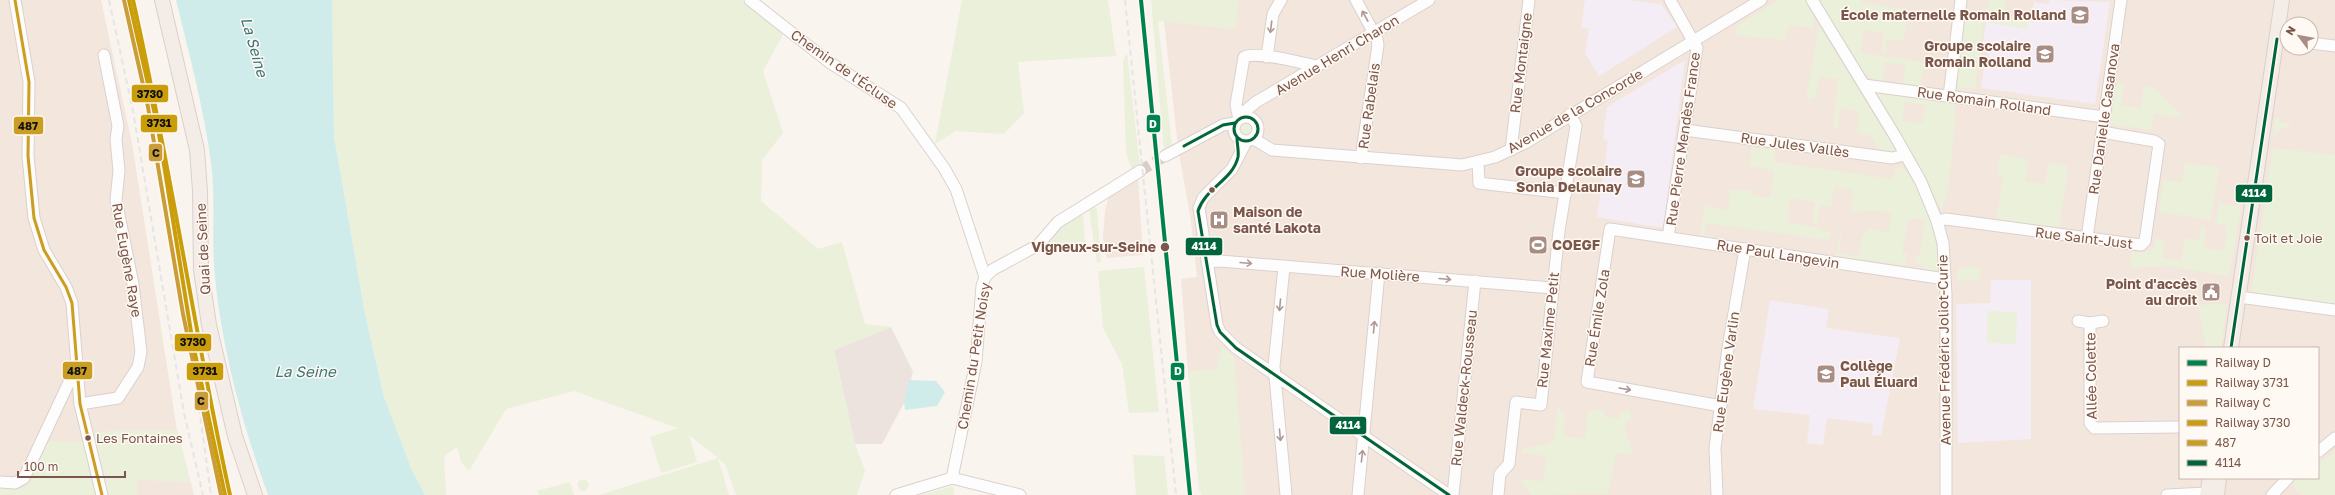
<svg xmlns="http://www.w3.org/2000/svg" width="2335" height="495" font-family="'Golos Text',sans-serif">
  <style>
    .residential { fill: #f3e6dd; fill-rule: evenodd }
    .industrial { fill: #ece3de }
    .education { fill: #f5edf6 }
    .green { fill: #eaf0da; fill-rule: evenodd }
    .water { fill: #cfeceb }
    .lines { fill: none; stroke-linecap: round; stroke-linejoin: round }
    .minor-tunnel { stroke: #daccc6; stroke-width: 11; stroke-dasharray: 11 5.5; stroke-linecap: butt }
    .minor-casing { stroke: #dad1cd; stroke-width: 13 }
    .major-casing { stroke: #dbcfcb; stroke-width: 16 }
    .minor { stroke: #fefdfd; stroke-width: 11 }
    .major { stroke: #f4ede7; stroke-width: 14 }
    .rail { stroke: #e6e4e6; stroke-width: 2; stroke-dasharray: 6 4; stroke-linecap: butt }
    .bus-1-casing { stroke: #fff9f3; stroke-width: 6 }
    .bus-2-casing { stroke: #fff9f3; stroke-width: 6 }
    .bus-1 { stroke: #ca9d23; stroke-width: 3 }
    .bus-2 { stroke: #00643c; stroke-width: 3 }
    .rail-1-casing { stroke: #fff9f3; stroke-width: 7 }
    .rail-2-casing { stroke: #fff9f3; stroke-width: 7 }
    .rail-3-casing { stroke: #fff9f3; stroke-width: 7 }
    .rail-4-casing { stroke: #fff9f3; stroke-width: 7 }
    .rail-1 { stroke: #00824e; stroke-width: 4 }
    .rail-2 { stroke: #ca9e0b; stroke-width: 4 }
    .rail-3 { stroke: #ca9d38; stroke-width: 4 }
    .rail-4 { stroke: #ca9e0b; stroke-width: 4 }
    .oneway { stroke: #af9992 }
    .bus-dot { fill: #7b564b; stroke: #fff9f3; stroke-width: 1.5 }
    .labels { text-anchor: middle; stroke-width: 3; stroke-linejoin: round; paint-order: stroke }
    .bus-label { font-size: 13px; fill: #7b564b; stroke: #fff9f3; text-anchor: start }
    .poi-label { font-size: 14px; font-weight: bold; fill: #7b564b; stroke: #fff9f3; text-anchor: end }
    .street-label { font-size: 14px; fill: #7b564b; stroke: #fff9f3 }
    .stop-label { font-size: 14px; font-weight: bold; fill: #7b564b; stroke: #fff9f3; text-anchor: end }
    .water-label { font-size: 15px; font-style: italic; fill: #3a7679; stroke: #fff9f3 }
    .line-badge { stroke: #fff9f3; stroke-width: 1.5 }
    .badge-label { font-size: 11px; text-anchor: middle; font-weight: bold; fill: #fff }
    .pale-badge-label { font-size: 11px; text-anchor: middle; font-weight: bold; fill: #111 }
  </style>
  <rect width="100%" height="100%" fill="#faf4ef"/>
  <g class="residential">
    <path d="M0,0h101l31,143 45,287 17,65h-194z"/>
    <path d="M1238,0h1097v452l-17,13v-117h-138v130h120l-8,6 10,11h-1094l-20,-124 -7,-92 16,-2 -6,-55 -13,-75 -14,-126 71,8zM2287,24h24v24h-24z"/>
    <path d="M1138,177l5,78 -36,3 -4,-21 2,-26 4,-16z"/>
  </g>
  <path class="industrial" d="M891,327l22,45 -9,31 -22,41h-27l-21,-94z"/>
  <g class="education">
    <path d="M1585,0h42l34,4 16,23 -78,49 -14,-23 4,-24 -8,-2z"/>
    <path d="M2050,0l60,2 -15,102 -114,-16 4,-26 4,-5 -2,-6 -5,-3 4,-26 41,7 7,-27 14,2z"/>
    <path d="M1685,60l-22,168 -66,-11 11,-76 -5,-3 4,-31z"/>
    <path d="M1991,280h40v159l-73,4 -2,-139 34,-1z"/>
    <path d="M1770,300l59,9 -3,19 74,10 -19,98 -9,-1 1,-11 -46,-6 -4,27 -16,-2 3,-28 -57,-6z"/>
  </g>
  <g class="green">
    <path d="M332,0h409l44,31 -22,40 20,62 -21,27 -1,41 57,48 24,-7 23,82 26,3 -57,23 21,94 10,27 -8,24h-121l-11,-31 -7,-6 11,37h-130l119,-37 -29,-23 8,27 -36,11 -11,-36 28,-9 -104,-37 -68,18 -37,62 -8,-9 -4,-15 -13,9 2,39h-21l-14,-27 -27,-71 -19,-83 -31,-178z"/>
    <path d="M962,0h146l8,56 -98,6 6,51 -20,21 -48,-3 -21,13z"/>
    <path d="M1151,0h87l-3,29 -77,-8 14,125 -8,6z"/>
    <path d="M1779,0h27l11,17 -4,2 1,9 -25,-3 -5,15 -49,-5 2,-9z"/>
    <path d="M1819,0h42l1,2 46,8 -4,31 -17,-2 -3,13h-3l3,-19 -20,-3 -3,23 63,9 6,4 -1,5 -6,-1 -3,17 -17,-2 2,-20 -20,-3 -3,20 -17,-7z"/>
    <path d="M1989,0h17l-2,15 26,5 -3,9 -41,-7z"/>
    <path d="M1965,15l19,2 -9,72 -17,-2 -1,7 -5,-5z"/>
    <path d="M1819,25l78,127 -4,2 -14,-1c-6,-16 -5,-17 -22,-21l2,-21 -19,-3 -3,22 -4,-1 5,-50 -19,-2 -3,19 -4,3 -6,-1z"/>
    <path d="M1127,53l13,113 -8,4 -6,-18 -3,-91z"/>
    <path d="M2118,83l6,2 -3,20 20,3 3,-22 11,2 26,27 -4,2 -23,-3 -3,16 -44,-6 5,-34z"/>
    <path d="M1879,92l76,10 -1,9 2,1c-5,31 -3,67 -14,98l-65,-114zM1905,102l20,3 -3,19 -20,-3z"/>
    <path d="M2275,118h5l-1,4 15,3 -14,5 -7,6z"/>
    <circle cx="1246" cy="130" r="7"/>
    <path d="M1752,147l24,3 -2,12 119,17 3,-12 9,3c20,22 35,71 33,100h-13l-2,-6h-8l2,-9h3l5,-35 -17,-2 -6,35h5l-2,12 -69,-9 4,-23 2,1 -3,20 20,2 3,-19 6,-8 21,3 2,-19 -20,-3 -8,2 -12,-1 2,-21 -19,-3 -3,19h-11l-3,17h-4v-2l2,-19 -25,-4 -3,24 32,6v2l12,2 -2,8 -123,-17 -2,12 9,1v4l-13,-3 5,-33 3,1v2l20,3 2,-20h21v5l19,3 4,-26 -10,-4 -15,-2z"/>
    <path d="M2273,148l62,7v150l-84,-11z"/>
    <path d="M2000,154l28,5 -2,22 19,3 3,-21 20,3 -9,64 -63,-9 7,-46 -6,-1z"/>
    <path d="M2185,163l34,4 -9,55 -7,-3 -44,-7 4,-32 19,2z"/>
    <path d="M2219,203l22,4 -11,65 -4,4 -56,-10 -40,2 2,-17 14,2v-2h7l2,-12h9l-2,19 19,3 4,-23 14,2 2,-12 5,1 -2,19 20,3 3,-25 -11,-2z"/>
    <path d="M1094,207l3,2 4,53 -4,1 -8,-53z"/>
    <path d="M1083,211l2,31 -45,6 19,-23z"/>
    <path d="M1144,267l15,145 -30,1 -7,-49 -19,-36 -5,-57z"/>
    <path d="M1979,267l1,13 -22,1v-13z"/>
    <path d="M2227,304l-6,43 -15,1 -8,-43z"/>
    <path d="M1987,311l30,1 -1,32 -29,-1z"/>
    <path d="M1222,346l12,10 11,139h-43l-3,-5 -11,-119 28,-1z"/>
    <path d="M1558,408l7,6 -2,22 22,2 3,-28h16v6l14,3 3,-6 9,-3 1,10 -5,1 -2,6 10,28 -18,-2 -8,41 -77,1 -12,-16 24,2 3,-25 -24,-3v-4l28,-6 4,-5z"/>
    <path d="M130,430h47l13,52 -53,-2v15h-31l-3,-28 -3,-3 -7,-32z"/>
    <path d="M48,441l38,1 10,53h-96v-8l25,2z"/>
    <path d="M2335,452v43h-33l-10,-11 8,-6h18v-13z"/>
    <path d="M1133,455l31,1 4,39h-32z"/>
    <circle cx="583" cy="485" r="5.5"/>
    <path d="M570,482l4,13h-35l-2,-4z"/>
    <path d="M953,486l1,9h-32z"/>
  </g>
  <g class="water">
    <path d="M176,0h156l2,136 31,178 19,83 27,71 14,27h-157c-25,-68 -46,-145 -53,-217 -4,-38 1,-78 -4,-115 -7,-55 -22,-109 -35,-163z"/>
    <path d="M909,380l27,1 9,11 -8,14 -32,4 -1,-8z"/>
  </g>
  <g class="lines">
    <path class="minor-tunnel" d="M1140,171l25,-15"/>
    <defs>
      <g id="minor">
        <path d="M15,0l14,82 -1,74 6,62 10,32 22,37 6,16 8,101 22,91"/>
        <path d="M750,0l79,62 72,46 43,60 12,21 29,88"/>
        <path d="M1356,0l21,39 1,6 -17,113"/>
        <path d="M1812,0l83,136 26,46 16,39 6,22 3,52v200"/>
        <path d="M2277,39l10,1"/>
        <path d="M2311,43l24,3"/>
        <path d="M1267,57l6,-43 8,-14"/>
        <path d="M1864,85l240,32"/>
        <path d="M1949,96l12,-96"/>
        <circle cx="1246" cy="129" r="12"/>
        <path d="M1243,117l1,-5 12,-10 173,-102"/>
        <path d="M1239,119l-3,-14 8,-48c15,-6 56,6 73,9"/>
        <path d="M1685,130l207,28 13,-3"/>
        <path d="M1254,139l18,11 190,15 33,-8 30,-14 236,-143"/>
        <path d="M1246,142l-14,27 -29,29 -4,10 18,117 3,7 16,16 213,147"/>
        <path d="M1511,150l18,-150"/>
        <path d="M1165,156l58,-31 12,-2"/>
        <path d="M1478,162l1,21 87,10"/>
        <path d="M1937,221l9,-2 195,26 4,-4 14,-97 -5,-3 -52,-9"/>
        <path d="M1668,237l29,-189 -27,-48"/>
        <path d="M2087,238l34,-238"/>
        <path d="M1207,262l13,-1 333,27"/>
        <path d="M1284,267l-10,99 12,129"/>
        <path d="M2239,297l96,13"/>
        <path d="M2078,321l12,2 13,-2"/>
        <path d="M2090,323v100l4,5 86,-1"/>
        <path d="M80,404l38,-6 20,-31 3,-15 -8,-68 -17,-84 3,-29 -3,-32 2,-13 -14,-71"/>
        <path d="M1721,406l-134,-24 23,-153 335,50"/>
        <path d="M2318,452l17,-14"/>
        <path d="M952,478l24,-116 6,-76 3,-9 7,-7 46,-25 20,-23 82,-51"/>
        <path d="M952,478l68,17"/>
        <path d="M0,482l15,1 9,-5 46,-98 8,-5"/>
        <path d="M896,495l56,-17"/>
        <path d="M1358,495l21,-222"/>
        <path d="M1453,495l22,-214"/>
        <path d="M1498,495l2,-21 9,-10 7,-62 25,3 18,-174 17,-105 -6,-12"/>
        <path d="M1717,495l-2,-47 13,-100 17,-99"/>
        <path d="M2167,495l40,-2"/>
        <path d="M2272,495l16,-17"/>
      </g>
      <g id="major">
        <path d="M162,0l35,150 3,41 1,79 8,55 26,111 20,59"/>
        <path d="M2231,348l51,-348"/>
        <path d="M2207,495l3,-17"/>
        <path d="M2217,495l2,-17"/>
      </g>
    </defs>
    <use href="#minor" class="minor-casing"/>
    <use href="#major" class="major-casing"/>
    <use href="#minor" class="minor"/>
    <use href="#major" class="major"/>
    <g class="rail">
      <path d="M109,0l24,111 51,302 19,82"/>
      <path d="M1125,0l51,495"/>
      <path d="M195,378l16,117"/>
    </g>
    <defs>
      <path id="bus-1" d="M15,0l14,82 -1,74 6,62 10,32 22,37 6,16 8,101 22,91"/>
      <g id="bus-2">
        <circle cx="1246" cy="129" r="12"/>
        <path d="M1237,138c0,6 2,13 1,19 -5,23 -33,31 -40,54l19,114 3,7 16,16 213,147"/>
        <path d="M1184,146l39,-21 12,-2"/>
        <path d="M2231,348l46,-309"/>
      </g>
    </defs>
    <use href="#bus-1" class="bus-1-casing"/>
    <use href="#bus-2" class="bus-2-casing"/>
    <use href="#bus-1" class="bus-1"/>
    <use href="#bus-2" class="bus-2"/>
    <defs>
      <path id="rail-1" d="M1141,0l49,495"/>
      <path id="rail-2" d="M133,0c37,164 61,331 97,495"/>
      <path id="rail-3" d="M124,0l24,107 35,207 38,181"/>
      <path id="rail-4" d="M129,0l29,128 35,216 32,151"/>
    </defs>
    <use href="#rail-1" class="rail-1-casing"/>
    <use href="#rail-2" class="rail-2-casing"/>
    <use href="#rail-3" class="rail-3-casing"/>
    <use href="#rail-4" class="rail-4-casing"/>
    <use href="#rail-1" class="rail-1"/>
    <use href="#rail-2" class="rail-2"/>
    <use href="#rail-3" class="rail-3"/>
    <use href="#rail-4" class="rail-4"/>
  </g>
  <defs><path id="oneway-shaft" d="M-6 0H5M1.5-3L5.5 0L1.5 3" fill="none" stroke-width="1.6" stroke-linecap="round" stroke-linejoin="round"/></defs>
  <g class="oneway">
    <use href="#oneway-shaft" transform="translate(1365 16) rotate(-119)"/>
    <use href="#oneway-shaft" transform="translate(1271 27) rotate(97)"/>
    <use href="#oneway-shaft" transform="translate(1246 263) rotate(5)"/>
    <use href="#oneway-shaft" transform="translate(1445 279) rotate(5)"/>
    <use href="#oneway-shaft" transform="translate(1280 305) rotate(95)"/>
    <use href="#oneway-shaft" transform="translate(1374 327) rotate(-85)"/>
    <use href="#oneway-shaft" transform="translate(1625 389) rotate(10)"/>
    <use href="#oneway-shaft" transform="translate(1280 435) rotate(85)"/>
    <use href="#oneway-shaft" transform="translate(1362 456) rotate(-84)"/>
  </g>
  <defs>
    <symbol id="school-square" viewBox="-11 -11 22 22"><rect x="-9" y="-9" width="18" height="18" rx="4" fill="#a78d84" stroke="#fff9f3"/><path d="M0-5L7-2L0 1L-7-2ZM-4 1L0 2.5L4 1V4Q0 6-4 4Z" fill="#fff"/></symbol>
    <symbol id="hospital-square" viewBox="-11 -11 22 22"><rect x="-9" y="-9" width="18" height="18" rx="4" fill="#a78d84" stroke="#fff9f3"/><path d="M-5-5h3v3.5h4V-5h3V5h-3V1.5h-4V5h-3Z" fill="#fff"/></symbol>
    <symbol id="stadium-square" viewBox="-11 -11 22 22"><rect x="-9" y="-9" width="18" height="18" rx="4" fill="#a78d84" stroke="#fff9f3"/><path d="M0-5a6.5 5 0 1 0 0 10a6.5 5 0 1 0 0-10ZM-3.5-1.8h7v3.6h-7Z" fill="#fff"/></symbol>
    <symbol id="civic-square" viewBox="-11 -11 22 22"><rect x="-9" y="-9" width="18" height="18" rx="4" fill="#a78d84" stroke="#fff9f3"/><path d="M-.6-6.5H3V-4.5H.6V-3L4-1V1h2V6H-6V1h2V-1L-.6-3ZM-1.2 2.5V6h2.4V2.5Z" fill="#fff"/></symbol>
  </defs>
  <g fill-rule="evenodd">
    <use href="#school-square" x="2069" y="4" width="22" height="22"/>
    <use href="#school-square" x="2034" y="43" width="22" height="22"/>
    <use href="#school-square" x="1625" y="168" width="22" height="22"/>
    <use href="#hospital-square" x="1208" y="209" width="22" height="22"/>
    <use href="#stadium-square" x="1527" y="234" width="22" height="22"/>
    <use href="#civic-square" x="2200" y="281" width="22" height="22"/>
    <use href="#school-square" x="1815" y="363" width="22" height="22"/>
  </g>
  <g class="bus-dot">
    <circle cx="1212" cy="190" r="3.5"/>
    <circle cx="2247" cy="238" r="3.5"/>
    <circle cx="1165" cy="247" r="5"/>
    <circle cx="88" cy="438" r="3.5"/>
  </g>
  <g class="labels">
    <g class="bus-label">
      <text x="2254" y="243">Toit et Joie</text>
      <text x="96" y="443">Les Fontaines</text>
    </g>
    <g class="poi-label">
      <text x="2066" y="20">École maternelle Romain Rolland</text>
      <text x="2031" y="51">Groupe scolaire<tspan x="2031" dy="16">Romain Rolland</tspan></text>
      <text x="1622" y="176">Groupe scolaire<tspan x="1622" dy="16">Sonia Delaunay</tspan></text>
      <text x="1233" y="217" text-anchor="start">Maison de<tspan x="1233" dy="16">santé Lakota</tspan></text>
      <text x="1552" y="250" text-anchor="start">COEGF</text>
      <text x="2197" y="289">Point d'accès<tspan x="2197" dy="16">au droit</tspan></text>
      <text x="1840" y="371" text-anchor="start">Collège<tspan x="1840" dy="16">Paul Éluard</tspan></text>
    </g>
    <g class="street-label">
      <text transform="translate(1337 55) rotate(-31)" y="5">Avenue Henri Charon</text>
      <text transform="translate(1521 63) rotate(-83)" y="5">Rue Montaigne</text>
      <text transform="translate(844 69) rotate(35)" y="5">Chemin de l'Écluse</text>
      <text transform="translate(1984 101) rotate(8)" y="5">Rue Romain Rolland</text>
      <text transform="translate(1369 106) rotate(-82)" y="5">Rue Rabelais</text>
      <text transform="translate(1575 111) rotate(-30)" y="5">Avenue de la Concorde</text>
      <text transform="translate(2104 119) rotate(-82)" y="5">Rue Danielle Casanova</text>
      <text transform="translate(1683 139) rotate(-82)" y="5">Rue Pierre Mendès France</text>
      <text transform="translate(1795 145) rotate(8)" y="5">Rue Jules Vallès</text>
      <text transform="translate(2084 238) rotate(7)" y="5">Rue Saint-Just</text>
      <text transform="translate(203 249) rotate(-93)" y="5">Quai de Seine</text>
      <text transform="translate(1778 254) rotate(9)" y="5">Rue Paul Langevin</text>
      <text transform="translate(127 260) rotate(80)" y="5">Rue Eugène Raye</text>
      <text transform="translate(1380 274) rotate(4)" y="5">Rue Molière</text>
      <text transform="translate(1597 318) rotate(-81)" y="5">Rue Émile Zola</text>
      <text transform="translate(1548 330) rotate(-84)" y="5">Rue Maxime Petit</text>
      <text transform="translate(1944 350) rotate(-91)" y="5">Avenue Frédéric Joliot-Curie</text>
      <text transform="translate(974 356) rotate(-81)" y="5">Chemin du Petit Noisy</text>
      <text transform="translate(1726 372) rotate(-82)" y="5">Rue Eugène Varlin</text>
      <text transform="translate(2091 376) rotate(-91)" y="5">Allée Colette</text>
      <text transform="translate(1464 388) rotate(-84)" y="5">Rue Waldeck-Rousseau</text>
    </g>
    <g class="stop-label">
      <text x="1156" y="252">Vigneux-sur-Seine</text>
    </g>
    <g class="water-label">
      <text transform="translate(254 47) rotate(74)" y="5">La Seine</text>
      <text x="305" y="377">La Seine</text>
    </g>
  </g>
  <g class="line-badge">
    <rect x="131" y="84" width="38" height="19" rx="4" fill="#ca9e0b"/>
    <rect x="140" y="114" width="38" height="19" rx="4" fill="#ca9e0b"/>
    <rect x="1146" y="114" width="15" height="19" rx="4" fill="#00824e"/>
    <rect x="13" y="116" width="31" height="19" rx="4" fill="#ca9d23"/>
    <rect x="148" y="143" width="15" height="19" rx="4" fill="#ca9d38"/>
    <rect x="2235" y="184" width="38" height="19" rx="4" fill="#00643c"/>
    <rect x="1185" y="237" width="38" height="19" rx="4" fill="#00643c"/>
    <rect x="174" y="333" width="38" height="19" rx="4" fill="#ca9e0b"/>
    <rect x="62" y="361" width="31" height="19" rx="4" fill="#ca9d23"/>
    <rect x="1170" y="362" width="15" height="19" rx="4" fill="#00824e"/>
    <rect x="186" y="362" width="38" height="19" rx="4" fill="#ca9e0b"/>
    <rect x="194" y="391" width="15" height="20" rx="4" fill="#ca9d38"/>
    <rect x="1329" y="416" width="38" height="19" rx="4" fill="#00643c"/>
  </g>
  <g class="badge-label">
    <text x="1153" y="128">D</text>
    <text x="2254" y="197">4114</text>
    <text x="1204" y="250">4114</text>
    <text x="1178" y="375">D</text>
    <text x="1348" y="429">4114</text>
  </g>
  <g class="pale-badge-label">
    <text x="150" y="98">3730</text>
    <text x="159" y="127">3731</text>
    <text x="28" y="130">487</text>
    <text x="156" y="157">C</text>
    <text x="193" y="346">3730</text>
    <text x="77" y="375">487</text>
    <text x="205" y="375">3731</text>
    <text x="201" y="405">C</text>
  </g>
  <rect x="2179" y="347" width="140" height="132" fill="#fff9f3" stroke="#cab8b0"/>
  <rect x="2187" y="360" width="20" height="6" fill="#00824e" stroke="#cab8b0"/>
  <text x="2215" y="367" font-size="12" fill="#7b564b">Railway D</text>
  <rect x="2187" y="380" width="20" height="6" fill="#ca9e0b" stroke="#cab8b0"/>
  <text x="2215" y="387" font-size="12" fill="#7b564b">Railway 3731</text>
  <rect x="2187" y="400" width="20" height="6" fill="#ca9d38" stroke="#cab8b0"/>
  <text x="2215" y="407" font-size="12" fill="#7b564b">Railway C</text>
  <rect x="2187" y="420" width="20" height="6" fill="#ca9e0b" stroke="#cab8b0"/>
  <text x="2215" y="427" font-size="12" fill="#7b564b">Railway 3730</text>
  <rect x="2187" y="440" width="20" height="6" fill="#ca9d23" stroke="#cab8b0"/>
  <text x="2215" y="447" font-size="12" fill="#7b564b">487</text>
  <rect x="2187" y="460" width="20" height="6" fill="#00643c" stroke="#cab8b0"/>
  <text x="2215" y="467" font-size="12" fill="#7b564b">4114</text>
  <g transform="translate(2299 36) rotate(302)"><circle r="19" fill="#fff9f3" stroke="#cab8b0"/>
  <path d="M0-3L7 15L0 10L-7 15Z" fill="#a78d84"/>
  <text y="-6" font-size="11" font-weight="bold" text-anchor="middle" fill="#7b564b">N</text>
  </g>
  <path d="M18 471v6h107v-6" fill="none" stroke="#7b564b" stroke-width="2"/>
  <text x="24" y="471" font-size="12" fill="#7b564b" stroke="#fff9f3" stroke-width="3" paint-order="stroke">100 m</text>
</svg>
